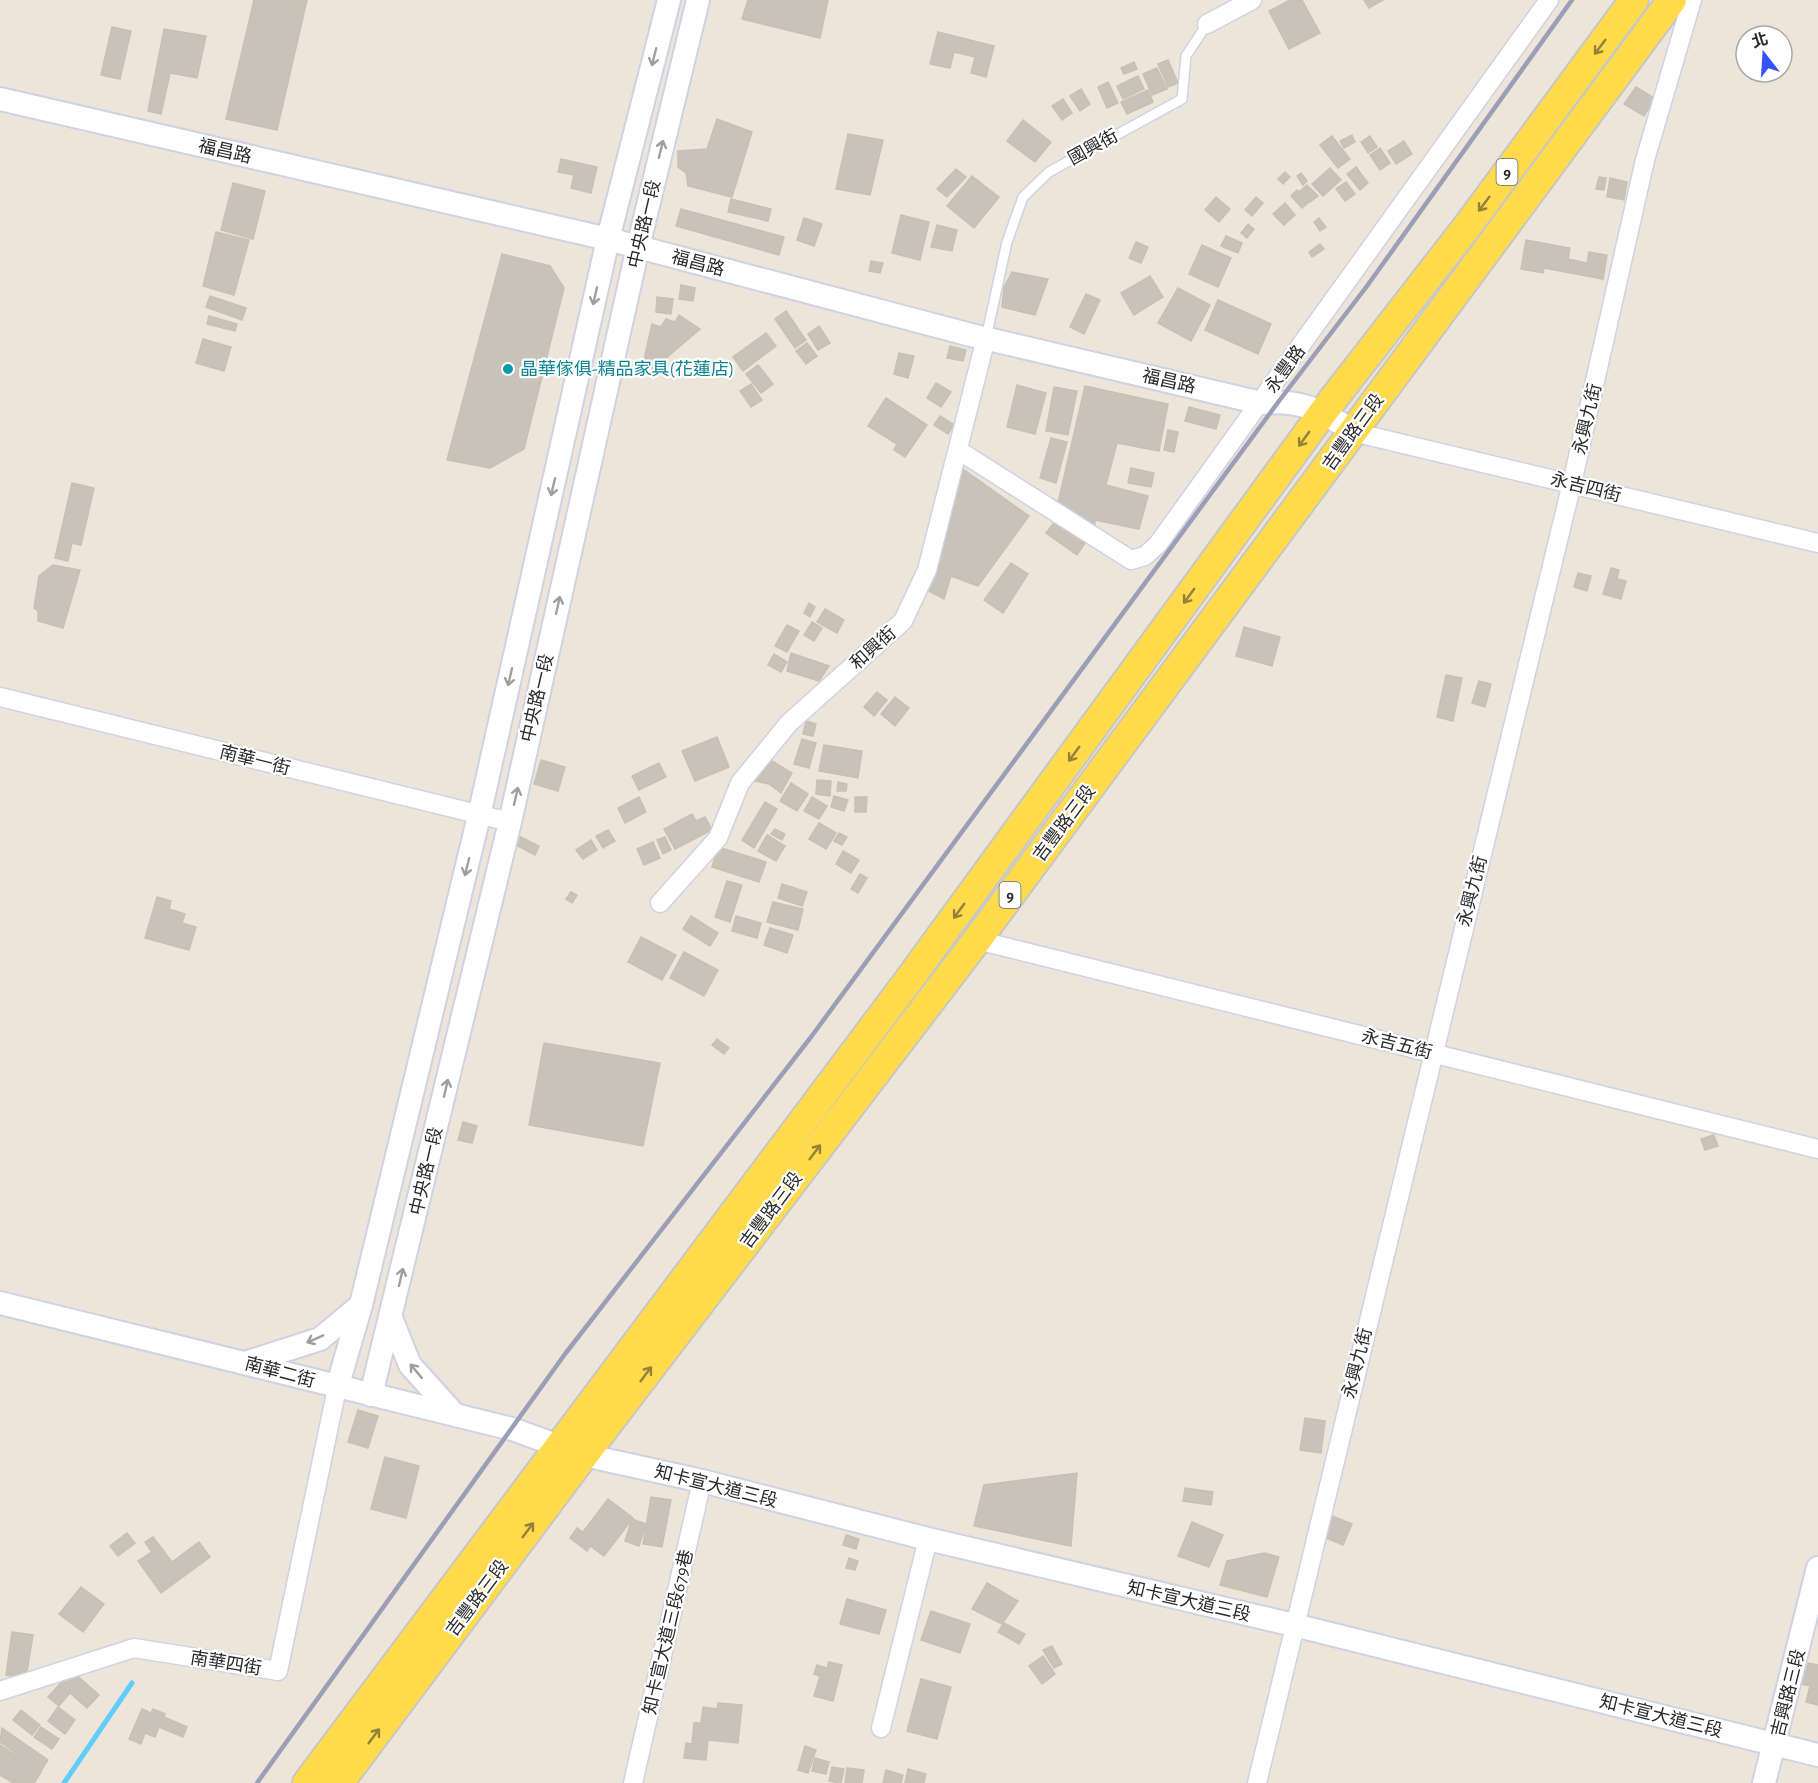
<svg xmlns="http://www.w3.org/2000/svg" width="1818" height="1783" font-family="'Alegreya Sans','Noto Sans TC',sans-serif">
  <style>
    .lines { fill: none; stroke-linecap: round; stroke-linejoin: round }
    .stream { stroke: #60cdfb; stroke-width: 5 }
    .building { fill: #c8c2b9; stroke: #c8c1b3; stroke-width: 1.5 }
    .service-casing { stroke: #ced2e4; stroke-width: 12 }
    .minor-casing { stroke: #ced2e4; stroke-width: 21 }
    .tertiary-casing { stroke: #ced2e4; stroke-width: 26 }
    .primary-casing { stroke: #c7c7c7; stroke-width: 32 }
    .service { stroke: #fff; stroke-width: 9 }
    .minor { stroke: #fff; stroke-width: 18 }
    .tertiary { stroke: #fff; stroke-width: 22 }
    .primary { stroke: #ffdb4c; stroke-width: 28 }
    .rail { stroke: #9b9eb6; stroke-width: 4.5 }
    .oneway { stroke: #94823a }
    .oneway2 { stroke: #9f9f9f }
    .culture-dot { fill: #0f9aa8; stroke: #fff; stroke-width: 2 }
    .labels { text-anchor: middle; stroke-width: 4.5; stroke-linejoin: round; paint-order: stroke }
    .shield { fill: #fff; stroke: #696969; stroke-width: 1.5 }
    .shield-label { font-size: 16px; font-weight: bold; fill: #292929 }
    .street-label { font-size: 18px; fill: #292929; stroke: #fff }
    .culture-label { font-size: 18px; fill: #0d838f; stroke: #fff; text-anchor: start }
  </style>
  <rect width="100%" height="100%" fill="#ede5d9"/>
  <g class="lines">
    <path class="stream" d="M64,1783l68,-100"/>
  </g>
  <g class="building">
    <path d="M254,0h53l-30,130 -51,-11z"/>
    <path d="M748,0h80l-8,38 -78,-19z"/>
    <path d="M1290,0h12l18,33 -31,16 -20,-38z"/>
    <path d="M1364,0h19l-14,8z"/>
    <path d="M112,27l19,4 -11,48 -19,-4z"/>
    <path d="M164,29l42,7 -9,42 -27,-5 -9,41 -13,-3z"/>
    <path d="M938,32l56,14 -8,31 -15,-4 4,-16 -21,-5 -4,16 -20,-4z"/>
    <path d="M1168,60l10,23 -10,4 -10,-23z"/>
    <path d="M1134,62l3,7 -13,5 -3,-6z"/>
    <path d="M1157,68l10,21 -15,6 -9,-21z"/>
    <path d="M1138,76l6,13 -21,10 -6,-13z"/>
    <path d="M1108,82l10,21 -11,5 -9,-21z"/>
    <path d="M1636,87l23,14 -7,10 -4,-2 -4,7 -20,-12z"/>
    <path d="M1081,89l9,15 -10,7 -10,-15z"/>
    <path d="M1148,90l5,12 -26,12 -6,-12z"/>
    <path d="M1063,99l9,14 -10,7 -10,-14z"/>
    <path d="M717,119l35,13 -20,65 -44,-11 -2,-13 -8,-6v-16l29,-2z"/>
    <path d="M1023,120l28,22 -16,20 -28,-21z"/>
    <path d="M848,134l35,6 -13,55 -34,-6z"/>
    <path d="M1352,135l3,7 -11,6 -4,-7z"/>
    <path d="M1332,136l18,23 -12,9 -18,-23z"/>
    <path d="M1370,136l7,11 -9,6 -7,-11z"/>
    <path d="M1404,141l8,13 -16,10 -8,-13z"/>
    <path d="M1380,148l10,15 -10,7 -10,-15z"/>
    <path d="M561,159l36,8 -6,26 -20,-5 3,-13 -16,-3z"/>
    <path d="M1356,167l12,16 -8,7 -13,-16z"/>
    <path d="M1330,168l11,12 -18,16 -11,-12z"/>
    <path d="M956,169l10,8 -19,20 -10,-8z"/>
    <path d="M1285,172l5,5 -7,7 -5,-5z"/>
    <path d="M1301,173l6,8 -4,4 -6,-9z"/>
    <path d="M972,176l27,21 -25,31 -27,-22z"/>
    <path d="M1599,177l7,1 -2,12 -8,-1z"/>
    <path d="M1610,178l17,4 -3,18 -17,-3z"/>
    <path d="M1346,182l9,12 -10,7 -9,-12z"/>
    <path d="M233,183l32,8 -12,48 -32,-9z"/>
    <path d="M1307,185l11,11 -8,6 -10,-11z"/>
    <path d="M1297,190l12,12 -7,6 -11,-12z"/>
    <path d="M1216,197l14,12 -11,13 -14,-12z"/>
    <path d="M1256,197l7,6 -11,13 -7,-6z"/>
    <path d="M731,199l40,10 -3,12 -40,-9z"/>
    <path d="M1285,203l10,12 -11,10 -11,-11z"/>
    <path d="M681,209l103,28 -5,18 -103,-29z"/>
    <path d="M901,215l28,7 -9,38 -28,-7z"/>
    <path d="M804,218l18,6 -8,22 -17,-6z"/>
    <path d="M1319,218l7,9 -6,4 -6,-9z"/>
    <path d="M1248,224l6,5 -7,9 -6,-5z"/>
    <path d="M937,225l20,5 -5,21 -21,-4z"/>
    <path d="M216,232l33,8 -15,55 -31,-9z"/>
    <path d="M1226,236l16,7 -4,10 -17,-7z"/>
    <path d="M1526,240l44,8 -2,11 19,4 2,-11 18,3 -4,24 -59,-11 -1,5 -22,-4z"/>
    <path d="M1136,242l12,5 -7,16 -12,-5z"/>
    <path d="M1320,244l4,5 -12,8 -3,-5z"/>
    <path d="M1202,245l29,13 -13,29 -29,-13z"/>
    <path d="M502,254l48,12 14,22 -40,161 -34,19 -43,-8z"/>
    <path d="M871,261l12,2 -3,10 -11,-2z"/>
    <path d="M1012,272l36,7 -13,36 -33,-8 2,-20z"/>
    <path d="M1150,276l13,21 -29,18 -13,-22z"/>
    <path d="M681,285l14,3 -2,13 -14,-2z"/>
    <path d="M1178,288l32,17 -19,36 -33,-18z"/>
    <path d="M1086,294l14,6 -16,34 -14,-7z"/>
    <path d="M210,296l36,12 -4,12 -36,-13z"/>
    <path d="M657,297l16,2 -2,15 -15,-2z"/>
    <path d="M1218,300l53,24 -13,30 -53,-24z"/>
    <path d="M786,311l20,29 -11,8 -20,-29z"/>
    <path d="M679,315l21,14 -48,41 -9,-6 9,-40 9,3 5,-8 9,3z"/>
    <path d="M209,316l28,8 -2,7 -28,-7z"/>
    <path d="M819,326l11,17 -12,7 -10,-16z"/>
    <path d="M766,333l10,13 -33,25 -10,-14z"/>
    <path d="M203,339l28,8 -7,24 -28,-8z"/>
    <path d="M807,343l10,13 -11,8 -10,-13z"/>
    <path d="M950,346l16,4 -3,11 -16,-3z"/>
    <path d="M899,353l15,3 -6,22 -14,-4z"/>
    <path d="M758,365l15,19 -12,9 -15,-19z"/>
    <path d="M936,383l15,9 -10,15 -14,-9z"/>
    <path d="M751,384l11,16 -11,7 -11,-16z"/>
    <path d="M1017,385l29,8 -11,41 -28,-7z"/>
    <path d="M1085,386l83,18 -9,47 -42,-8 -11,42 42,11 -9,33 -44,-9v9l-37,-26z"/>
    <path d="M1054,387l23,4 -9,44 -22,-4z"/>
    <path d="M886,398l41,27 -22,32 -11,-7 3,-6 -29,-18z"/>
    <path d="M1189,407l31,8 -4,14 -31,-8z"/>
    <path d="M940,416l14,9 -6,9 -14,-9z"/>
    <path d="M1168,430l10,2 -4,20 -10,-2z"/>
    <path d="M1051,438l16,4 -11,41 -16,-5z"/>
    <path d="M1131,468l23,5 -3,14 -23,-4z"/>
    <path d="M963,469l66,47 -51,70 -27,-10 -7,23 -15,-8z"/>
    <path d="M72,483l22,5 -13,57 -9,-2 -4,18 -13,-3z"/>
    <path d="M1057,519l30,21 -10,15 -31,-22z"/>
    <path d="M1011,563l17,11 -25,39 -19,-13z"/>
    <path d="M53,565l27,5 -17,58 -25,-7v-10l-4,-3 5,-32z"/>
    <path d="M1611,568l8,2 -2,9 9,2 -5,18 -18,-5z"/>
    <path d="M1578,573l13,3 -4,15 -13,-4z"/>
    <path d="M809,603l6,4 -5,10 -6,-4z"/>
    <path d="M825,609l19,11 -7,13 -20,-11z"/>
    <path d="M812,622l10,6 -8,13 -10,-6z"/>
    <path d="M787,625l12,6 -12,21 -12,-6z"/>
    <path d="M1244,627l36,10 -8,29 -36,-10z"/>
    <path d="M791,653l38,13 -10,15 -32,-10z"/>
    <path d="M774,654l13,8 -6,10 -13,-7z"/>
    <path d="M1446,675l16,3 -9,43 -16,-4z"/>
    <path d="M1479,681l12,3 -6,23 -13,-4z"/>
    <path d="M877,692l10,8 -13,16 -10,-9z"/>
    <path d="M895,697l14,11 -14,18 -14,-12z"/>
    <path d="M806,721l10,3 -3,12 -10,-2z"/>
    <path d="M717,737l12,30 -34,14 -13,-30z"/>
    <path d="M802,739l14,4 -7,25 -15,-4z"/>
    <path d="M824,745l38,6 -4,27 -39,-7z"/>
    <path d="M769,759l23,14 -11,20 -12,-9 -15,-3 3,-9h6z"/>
    <path d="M541,760l24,7 -7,24 -24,-7z"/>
    <path d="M659,763l7,14 -27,13 -7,-14z"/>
    <path d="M817,780l14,1 -1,15 -14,-2z"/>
    <path d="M838,782l9,2 -1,7h-9z"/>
    <path d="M791,783l17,11 -11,17 -17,-10z"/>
    <path d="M834,796l14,4 -4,11 -13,-4z"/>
    <path d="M639,797l7,15 -21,11 -7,-15z"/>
    <path d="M812,797l15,9 -8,13 -15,-8z"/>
    <path d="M855,797h12l-1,15h-11z"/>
    <path d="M765,802l12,7 -23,39 -12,-8z"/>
    <path d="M692,814l4,7 9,-4 7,13 -37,19 -11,-20z"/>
    <path d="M819,823l17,10 -10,16 -17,-10z"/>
    <path d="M775,829l10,5 -3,6 -11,-6z"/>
    <path d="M608,830l7,11 -12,7 -7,-12z"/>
    <path d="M839,833l8,4 -5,8 -8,-4z"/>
    <path d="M517,835l22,11 -4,9 -23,-12z"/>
    <path d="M767,835l18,11 -9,15 -18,-10z"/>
    <path d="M665,837l6,13 -8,4 -6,-14z"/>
    <path d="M591,840l6,10 -14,9 -7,-9z"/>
    <path d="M653,842l7,16 -16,7 -7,-16z"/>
    <path d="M718,847l48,15 -7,20 -47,-15z"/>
    <path d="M843,851l16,9 -8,13 -15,-9z"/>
    <path d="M860,874l7,4 -9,15 -7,-4z"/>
    <path d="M727,881l15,4 -12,37 -15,-5z"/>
    <path d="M782,884l25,8 -5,14 -24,-8z"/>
    <path d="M571,892l6,3 -5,8 -6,-4z"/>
    <path d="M157,897l14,4 -2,8 16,5 -3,9 14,4 -7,23 -44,-12z"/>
    <path d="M773,902l30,7 -5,21 -31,-8z"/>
    <path d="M691,916l27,17 -8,13 -27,-17z"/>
    <path d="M736,916l25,7 -4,15 -25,-7z"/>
    <path d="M770,928l23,7 -6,18 -23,-8z"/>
    <path d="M641,937l35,18 -14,25 -34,-18z"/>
    <path d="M684,952l34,18 -14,26 -34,-18z"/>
    <path d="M717,1039l12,9 -5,6 -12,-9z"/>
    <path d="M544,1043l116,20 -17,83 -114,-21z"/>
    <path d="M463,1122l14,4 -5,17 -14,-3z"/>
    <path d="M1714,1135l4,11 -13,4 -4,-11z"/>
    <path d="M358,1410l20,6 -10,32 -20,-6z"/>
    <path d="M1305,1418l20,3 -4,32 -21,-3z"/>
    <path d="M385,1457l34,9 -13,52 -35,-9z"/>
    <path d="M1077,1473l-6,73 -97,-20 10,-41z"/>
    <path d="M1185,1488l28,4 -2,13 -28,-4z"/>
    <path d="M651,1497l20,3 -9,47 -19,-3z"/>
    <path d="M608,1499l25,19 -29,38 -14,-10 -3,5 -17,-13 7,-10 6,4z"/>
    <path d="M1325,1513l27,11 -9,21 -26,-11z"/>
    <path d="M632,1519l14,5 -7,22 -14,-5z"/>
    <path d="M1192,1522l31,13 -14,32 -31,-11z"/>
    <path d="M127,1533l8,10 -17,13 -8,-10z"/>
    <path d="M846,1535l13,4 -3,10 -13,-4z"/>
    <path d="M153,1537l19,25 27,-20 11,15 -49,36 -23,-32 14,-9 -7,-10z"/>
    <path d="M1264,1553l15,4 -12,40 -47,-12 7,-24z"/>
    <path d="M849,1558l9,3 -3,9 -9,-2z"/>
    <path d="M987,1583l31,18 -16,23 -30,-15z"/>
    <path d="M81,1587l23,17 -21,28 -24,-18z"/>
    <path d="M847,1599l39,11 -7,24 -39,-10z"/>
    <path d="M931,1611l39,13 -10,29 -39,-13z"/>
    <path d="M1004,1623l21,11 -6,10 -21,-12z"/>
    <path d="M12,1632l21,3 -7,43 -20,-3z"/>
    <path d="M1052,1646l10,18 -8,4 -11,-18z"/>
    <path d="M1043,1656l12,18 -13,10 -13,-18z"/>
    <path d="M1797,1661l21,4v40l-12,-3 4,-16 -18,-4z"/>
    <path d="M829,1662l13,3 -9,36 -19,-5 6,-20 -6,-2 3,-9 10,3z"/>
    <path d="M72,1671l27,24 -12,13 -17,-15 -11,13 -11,-9z"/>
    <path d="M921,1679l30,8 -14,52 -30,-8z"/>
    <path d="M718,1703l24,2 -4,38 -30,-3 -2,20 -22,-2 2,-15 6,1 2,-21h7l2,-16 14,2z"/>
    <path d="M58,1707l17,13 -10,14 -17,-13z"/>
    <path d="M142,1709l9,4 2,-4 12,5 -1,3 23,10 -4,10 -24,-10 -4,10 -10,-4 -4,11 -12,-5z"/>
    <path d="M21,1710l19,15 -8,10 -19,-15z"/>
    <path d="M41,1727l18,12 -7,10 -18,-12z"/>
    <path d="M2,1728l46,32 -7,11 -41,-29z"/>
    <path d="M0,1745l41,27 -7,11h-21l-13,-8z"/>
    <path d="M805,1746l11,4 -8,23 -10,-3z"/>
    <path d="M815,1758l14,4 -3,12 -14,-3z"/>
    <path d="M832,1767l12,2 -3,14 -12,-2z"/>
    <path d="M847,1768l17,2 -2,13h-17z"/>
    <path d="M908,1769l18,5 -2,9h-19z"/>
    <path d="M886,1770l17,5 -2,8h-18z"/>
  </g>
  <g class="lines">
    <defs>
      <path id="service" d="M986,338l21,-96 16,-45 26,-25 133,-73 4,-43 21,-32"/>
      <g id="minor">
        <path d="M1207,24l45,-24"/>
        <path d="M1353,432l465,111"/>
        <path d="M958,450l173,110 14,-4 13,-12 391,-544"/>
        <path d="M0,697l510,125"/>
        <path d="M660,903l58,-65 22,-55 49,-60 114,-102 24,-51 59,-232"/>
        <path d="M977,940l841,209"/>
        <path d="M0,1691l134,-43 144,23 59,-283"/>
        <path d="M881,1728l47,-189"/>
        <path d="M633,1783l69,-302"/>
        <path d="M1257,1783l315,-1300 73,-323 47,-160"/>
      </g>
      <g id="tertiary">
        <path d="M0,99l608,140 363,96 290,68c38,-4 62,7 92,29"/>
        <path d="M0,1303l512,126 72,26 118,26 226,58 366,86 524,130"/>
        <path d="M391,1318l19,47 45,50"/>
        <path d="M245,1363l75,-24 41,-34"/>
        <path d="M337,1388l24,-83 118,-489 129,-577 61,-239"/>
        <path d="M371,1395l139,-573 128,-575 60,-247"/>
        <path d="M1764,1783l54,-215"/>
      </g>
      <g id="primary">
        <path d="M307,1783l598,-798 419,-574 145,-187 165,-224"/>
        <path d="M339,1783l245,-328 393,-515 695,-940"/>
      </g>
    </defs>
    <use href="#service" class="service-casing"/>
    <use href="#minor" class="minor-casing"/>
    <use href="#tertiary" class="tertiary-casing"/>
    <use href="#primary" class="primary-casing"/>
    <use href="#service" class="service"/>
    <use href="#minor" class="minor"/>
    <use href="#tertiary" class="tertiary"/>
    <use href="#primary" class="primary"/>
    <path class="rail" d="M257,1783l308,-429 246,-317 468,-636 88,-115 205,-286"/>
  </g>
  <defs><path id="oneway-shaft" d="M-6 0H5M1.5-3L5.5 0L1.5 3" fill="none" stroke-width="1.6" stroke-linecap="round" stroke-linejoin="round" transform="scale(1.5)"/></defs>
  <g class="oneway">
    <use href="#oneway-shaft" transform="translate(1600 47) rotate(127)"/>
    <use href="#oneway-shaft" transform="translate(1484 204) rotate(127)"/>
    <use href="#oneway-shaft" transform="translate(1304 439) rotate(126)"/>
    <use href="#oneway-shaft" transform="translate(1189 596) rotate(126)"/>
    <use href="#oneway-shaft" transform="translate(1074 754) rotate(126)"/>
    <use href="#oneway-shaft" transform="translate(959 911) rotate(126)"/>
    <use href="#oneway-shaft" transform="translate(815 1152) rotate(-53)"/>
    <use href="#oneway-shaft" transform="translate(646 1374) rotate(-53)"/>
    <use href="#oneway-shaft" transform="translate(528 1530) rotate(-53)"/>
    <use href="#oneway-shaft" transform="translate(374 1736) rotate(-53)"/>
  </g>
  <g class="oneway2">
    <use href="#oneway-shaft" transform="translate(654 57) rotate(104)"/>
    <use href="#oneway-shaft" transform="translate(661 149) rotate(-76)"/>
    <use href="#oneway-shaft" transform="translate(595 296) rotate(103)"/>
    <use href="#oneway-shaft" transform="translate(553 487) rotate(103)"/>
    <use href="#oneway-shaft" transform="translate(558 605) rotate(-77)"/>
    <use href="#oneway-shaft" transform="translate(510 677) rotate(103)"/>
    <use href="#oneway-shaft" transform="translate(516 796) rotate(-77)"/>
    <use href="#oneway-shaft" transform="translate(467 867) rotate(104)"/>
    <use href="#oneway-shaft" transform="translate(446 1088) rotate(-77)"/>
    <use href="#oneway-shaft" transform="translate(401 1277) rotate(-77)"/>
    <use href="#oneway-shaft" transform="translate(315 1339) rotate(156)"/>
    <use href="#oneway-shaft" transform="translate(416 1371) rotate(-130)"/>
  </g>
  <circle class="culture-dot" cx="508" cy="369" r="6"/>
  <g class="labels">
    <g class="shield">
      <rect x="1496.5" y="159" width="21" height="26" rx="4.5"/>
      <rect x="999.5" y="882" width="21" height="26" rx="4.5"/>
    </g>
    <g class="shield-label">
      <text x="1507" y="178">9</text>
      <text x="1010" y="901">9</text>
    </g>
    <g class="street-label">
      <text transform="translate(1093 147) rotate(-29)" y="6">國興街</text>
      <text transform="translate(225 151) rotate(13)" y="6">福昌路</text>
      <text transform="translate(644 224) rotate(-77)" y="6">中央路一段</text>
      <text transform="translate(698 263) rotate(15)" y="6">福昌路</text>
      <text transform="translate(1285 369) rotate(-54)" y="6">永豐路</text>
      <text transform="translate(1169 381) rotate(13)" y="6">福昌路</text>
      <text transform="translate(1587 419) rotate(-77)" y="6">永興九街</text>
      <text transform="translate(1353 432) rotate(-54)" y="6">吉豐路三段</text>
      <text transform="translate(1586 487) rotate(14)" y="6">永吉四街</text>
      <text transform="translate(873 648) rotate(-42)" y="6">和興街</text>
      <text transform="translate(537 698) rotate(-77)" y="6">中央路一段</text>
      <text transform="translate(255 760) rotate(14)" y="6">南華一街</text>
      <text transform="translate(1064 823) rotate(-53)" y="6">吉豐路三段</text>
      <text transform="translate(1472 891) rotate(-76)" y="6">永興九街</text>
      <text transform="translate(1397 1044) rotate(14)" y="6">永吉五街</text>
      <text transform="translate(426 1171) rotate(-77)" y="6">中央路一段</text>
      <text transform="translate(771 1210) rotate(-53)" y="6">吉豐路三段</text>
      <text transform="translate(1357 1363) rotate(-76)" y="6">永興九街</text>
      <text transform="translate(280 1372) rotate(15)" y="6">南華二街</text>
      <text transform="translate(716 1486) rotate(14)" y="6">知卡宣大道三段</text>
      <text transform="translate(477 1598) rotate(-53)" y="6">吉豐路三段</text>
      <text transform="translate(1189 1601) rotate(13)" y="6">知卡宣大道三段</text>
      <text transform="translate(668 1632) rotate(-77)" y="6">知卡宣大道三段679巷</text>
      <text transform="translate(226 1663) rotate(9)" y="6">南華四街</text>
      <text transform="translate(1788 1693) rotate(-76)" y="6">吉興路三段</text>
      <text transform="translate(1661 1716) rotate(14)" y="6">知卡宣大道三段</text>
    </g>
    <g class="culture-label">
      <text x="520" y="375">晶華傢俱-精品家具(花蓮店)</text>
    </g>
  </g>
  <g transform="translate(1764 54) rotate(343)"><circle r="28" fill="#ffffff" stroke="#a9a9a9" stroke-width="1.5"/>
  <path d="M0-4.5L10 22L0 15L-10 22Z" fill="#3453ff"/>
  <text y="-9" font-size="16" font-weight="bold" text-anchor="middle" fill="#292929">北</text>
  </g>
</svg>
